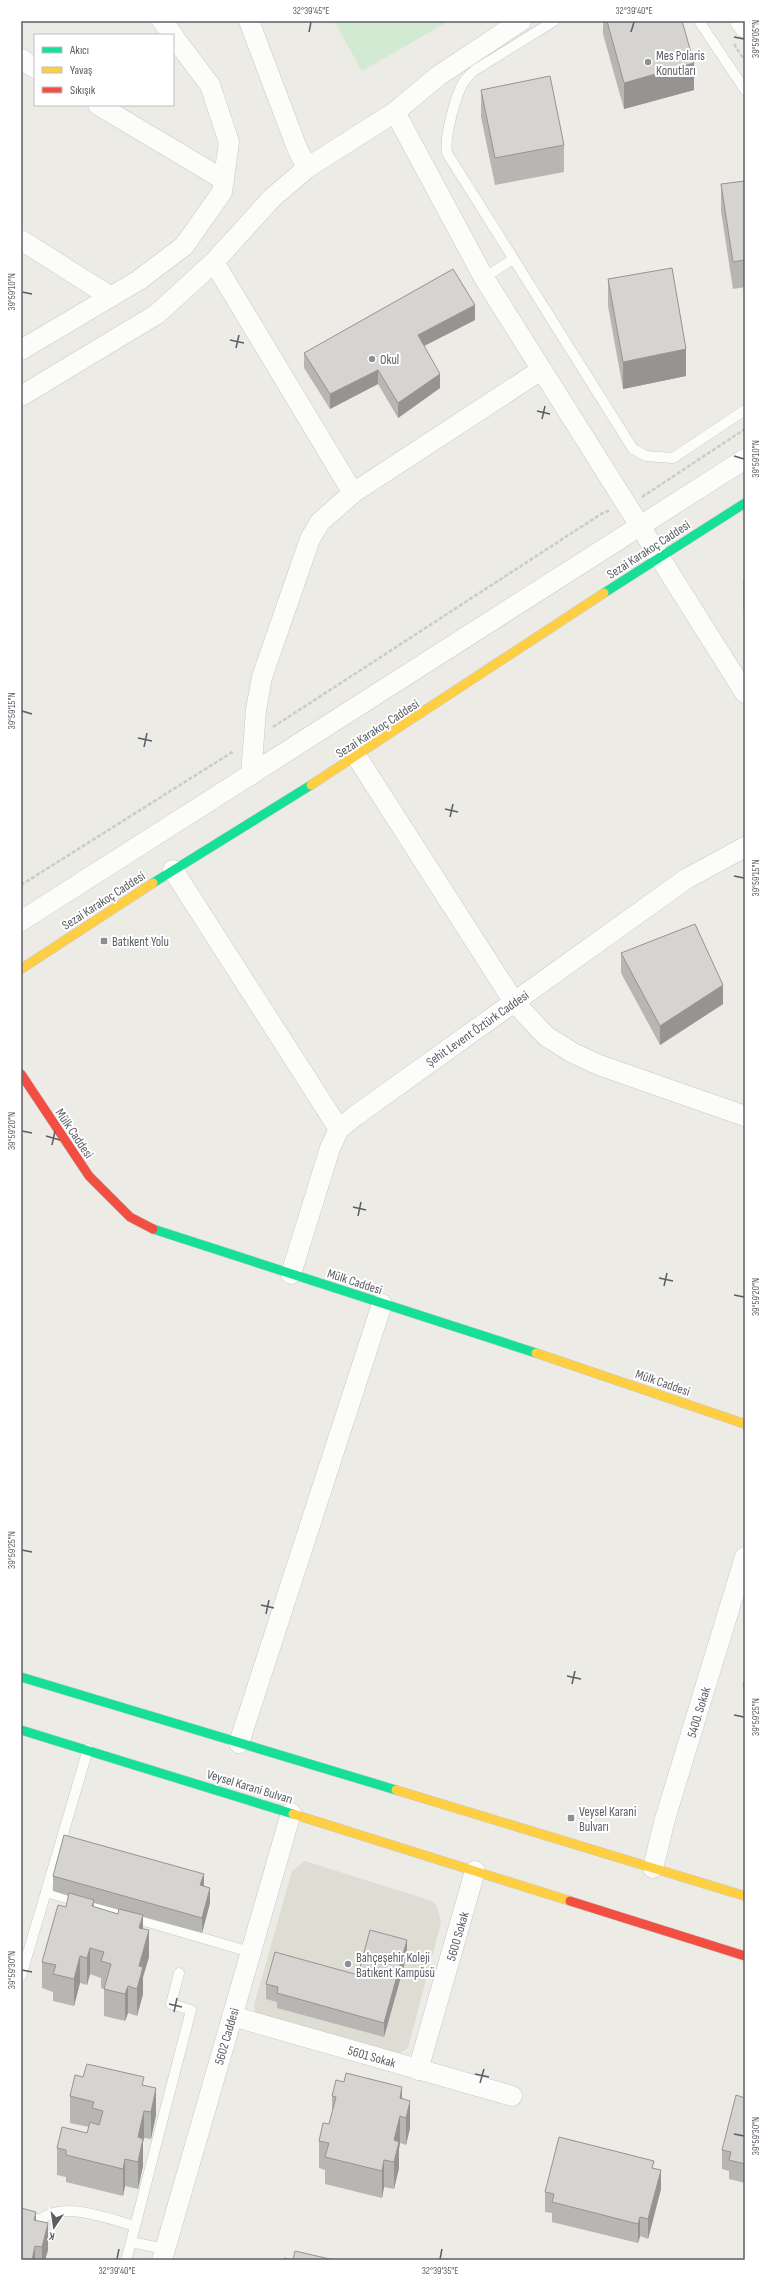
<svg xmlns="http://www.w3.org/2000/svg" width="766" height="2281" font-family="'Sofia Sans Condensed',sans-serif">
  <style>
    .education { fill: #deddd4 }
    .green { fill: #d1ead1 }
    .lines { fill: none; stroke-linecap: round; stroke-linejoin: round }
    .lane-casing { stroke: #c8c9c8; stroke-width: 11 }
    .street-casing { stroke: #c8c9c8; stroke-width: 21 }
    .fast-casing { stroke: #c9cac9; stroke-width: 10 }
    .slow-casing { stroke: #c9cac9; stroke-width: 10 }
    .jam-casing { stroke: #c9cac9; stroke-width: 10 }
    .path { stroke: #c7cdca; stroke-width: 2.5; stroke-dasharray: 4 2; stroke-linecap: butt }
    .lane { stroke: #fcfcfb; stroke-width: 10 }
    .street { stroke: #fcfcfb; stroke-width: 20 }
    .fast { stroke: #16e098; stroke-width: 9 }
    .slow { stroke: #ffcf43; stroke-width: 9 }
    .jam { stroke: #f24e42; stroke-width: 9 }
    .wall { fill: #b7b6b3; fill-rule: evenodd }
    .shaded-wall { fill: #959492 }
    .building { fill: #d5d4d0; stroke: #959492 }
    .ticks { fill: none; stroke: #5a5e65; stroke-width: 1.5 }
    .poi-dot { fill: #8d8f92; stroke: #fff; stroke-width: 1.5 }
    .labels { text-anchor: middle; stroke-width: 4; stroke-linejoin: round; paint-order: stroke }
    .poi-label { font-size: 13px; fill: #5a5e65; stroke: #fff; text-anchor: start }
    .street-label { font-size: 13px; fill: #5a5e65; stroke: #fff }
    .neatline { fill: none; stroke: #5a5e65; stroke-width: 1.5 }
    .ticks-label { font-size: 10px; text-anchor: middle; fill: #5a5e65 }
  </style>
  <rect width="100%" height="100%" fill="#ecebe5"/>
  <path class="education" d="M305,1861l127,40 5,5 4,17 -33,125 -13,8 -139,-39 -2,-12 38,-134z"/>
  <path class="green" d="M334,21h115l-87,50z"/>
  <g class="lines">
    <defs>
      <g id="lane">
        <path d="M554,21l-79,49c-3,3 -7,6 -9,9 -10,12 -22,59 -19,74l186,296 13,7 27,2 72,-48"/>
        <path d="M699,21l46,69"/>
        <path d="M484,278l29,-19"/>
        <path d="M88,1749l-42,143 204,60"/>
        <path d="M21,1976l25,-84"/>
        <path d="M21,2215l19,5c24,-20 68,-1 95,6"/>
        <path d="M131,2242l60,-232 -20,-6 8,-31"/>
        <path d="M126,2260l5,-18 34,7"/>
      </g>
      <g id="street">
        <path d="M162,21l11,14"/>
        <path d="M249,21l48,127 10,20"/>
        <path d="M740,21l5,7"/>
        <path d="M21,59l14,9"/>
        <path d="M98,105l126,75"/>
        <path d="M395,112l89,166 261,415"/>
        <path d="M21,240l90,57"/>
        <path d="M214,262l139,231"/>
        <path d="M21,350l118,-70 45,-34 38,-54 7,-50 -19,-57 -37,-49"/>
        <path d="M21,396l136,-82 57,-52 58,-64 35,-30 88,-56 43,-36 83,-55"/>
        <path d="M357,757l157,245 32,34 27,17 26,12 146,51"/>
        <path d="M251,775l5,-65 6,-33 48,-138 10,-17 33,-29 188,-123"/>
        <path d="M173,870l166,259"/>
        <path d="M21,921l724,-462"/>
        <path d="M291,1274l39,-126 9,-19 16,-13 331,-237 59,-32"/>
        <path d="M239,1743l143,-439"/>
        <path d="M653,1868l12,-49 80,-262"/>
        <path d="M232,2016l280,80"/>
        <path d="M418,2070l57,-199"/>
        <path d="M162,2260l129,-447"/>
      </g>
      <g id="fast">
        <path d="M604,593l141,-90"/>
        <path d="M153,883l158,-98"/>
        <path d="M153,1229l383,124"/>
        <path d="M21,1677l375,113"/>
        <path d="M21,1730l272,84"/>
      </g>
      <g id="slow">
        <path d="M311,785l293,-192"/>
        <path d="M21,969l132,-86"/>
        <path d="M536,1353l209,71"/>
        <path d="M396,1790l349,106"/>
        <path d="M293,1814l277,87"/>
      </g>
      <g id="jam">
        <path d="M21,1074l68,102 41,41 23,12"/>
        <path d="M570,1901l175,55"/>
      </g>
    </defs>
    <use href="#lane" class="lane-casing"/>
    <use href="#street" class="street-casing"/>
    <use href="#fast" class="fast-casing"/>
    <use href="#slow" class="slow-casing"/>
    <use href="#jam" class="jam-casing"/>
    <g class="path">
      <path d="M734,44l9,14"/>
      <path d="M642,497l103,-68"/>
      <path d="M273,727l328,-213 9,-4"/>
      <path d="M21,885l213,-134"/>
    </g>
    <use href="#lane" class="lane"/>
    <use href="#street" class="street"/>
    <use href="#fast" class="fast"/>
    <use href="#slow" class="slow"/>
    <use href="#jam" class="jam"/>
  </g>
  <g class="wall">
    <path d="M603,21h79l12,69 -70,19 -21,-75z"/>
    <path d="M481,90l83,55v27l-69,13 -14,-68z"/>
    <path d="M745,181v106l-12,2 -12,-78v-27z"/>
    <path d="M608,279l78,97 -63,13 -15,-83z"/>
    <path d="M475,320l-51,26 16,42 -42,30 -20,-34 -48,25 -26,-41v-15z"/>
    <path d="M745,580v31l-2,-3v-27z"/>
    <path d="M621,953l102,51 -63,41 -39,-72z"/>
    <path d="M743,1683h2v34l-2,-7z"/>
    <path d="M53,1876l151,10 6,17 -8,30 -59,-16v12l6,28 -6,20v17l-6,22 -9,-3 -3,8 -21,-5v-27l-3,-1v-10l-11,-4 -3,11 -7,-2 -6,23 -21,-5v-9l-11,-4v-26l24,-55 3,-11 -16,-5zM94,1903l25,7 -1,4 -24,-7z"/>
    <path d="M407,1955l-23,82 -107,-29v-6l-11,-3v-15l92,-9z"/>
    <path d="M83,2077l61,8 12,30 -5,24 -7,-1 -1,4v24l-5,23 -13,-3 -2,10 -57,-14v-5l-9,-2v-27l30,-15 2,-6 -19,-4v-27z"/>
    <path d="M332,2096l70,3 8,29 -4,17 -6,-2 -1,6v19l-5,21 -10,-2 -2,11 -57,-14v-14l-6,-2v-27l10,-17 3,-11z"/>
    <path d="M745,2098v85l-16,-4v-8l-7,-2v-19z"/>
    <path d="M654,2169l7,20 -13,50 -8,-3 -2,7 -86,-21v-9l-7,-1v-20z"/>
    <path d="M36,2220l12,30 -3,10h-24z"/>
  </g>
  <g class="shaded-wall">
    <path d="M694,63v27l-70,19v-26z"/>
    <path d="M475,305v15l-57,29v-14z"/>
    <path d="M686,349v27l-63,13v-27z"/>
    <path d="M378,370v14l-48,25v-15z"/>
    <path d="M440,374v14l-42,30v-15z"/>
    <path d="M723,985v19l-63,41v-19z"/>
    <path d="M204,1874v15l-4,-4z"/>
    <path d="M210,1888v15l-8,30v-15z"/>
    <path d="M143,1915v27l-4,-14z"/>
    <path d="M149,1930v27l-6,20v17l-6,22v-27l2,-23z"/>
    <path d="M407,1940v15l-23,82v-14z"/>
    <path d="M90,1948v26l-3,11v-27z"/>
    <path d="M80,1956v27l-6,23v-27z"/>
    <path d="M128,1986v27l-3,8v-27z"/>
    <path d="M402,2087v27l-2,2v27l-1,6v19l-5,21v-49l6,-42z"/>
    <path d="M156,2088v27l-5,24v-27z"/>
    <path d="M410,2101v27l-4,17v-27z"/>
    <path d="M144,2111v27l-1,4v24l-5,23v-52z"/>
    <path d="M125,2159v27l-2,10v-27z"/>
    <path d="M384,2160v27l-2,11v-27z"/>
    <path d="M661,2170v19l-13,50v-20z"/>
    <path d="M36,2212v27l-2,-19z"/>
    <path d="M640,2217v19l-2,7v-19z"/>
    <path d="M48,2223v27l-3,10h-3v-13z"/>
    <path d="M35,2246v14h-3z"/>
  </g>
  <g class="building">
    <path d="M607,21h75l12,42 -70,20z"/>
    <path d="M550,76l14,69 -69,13 -14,-68z"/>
    <path d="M745,181v79l-12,2 -12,-78z"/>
    <path d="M672,268l14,81 -63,13 -15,-83z"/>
    <path d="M453,269l22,36 -57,30 22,39 -42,29 -20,-33 -48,24 -26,-41z"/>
    <path d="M695,924l28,61 -63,41 -39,-73z"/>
    <path d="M743,1683h2v7z"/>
    <path d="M64,1835l140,39 -4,11 10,3 -8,30 -149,-42z"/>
    <path d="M69,1893l25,7 -2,6 26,8 1,-5 24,6 -4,13 10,2 -10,36 4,1 -6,22 -9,-3 -3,8 -21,-5 7,-25 -10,-3 3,-9 -14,-4 -3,10 -7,-2 -6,23 -21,-5 3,-9 -14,-3 16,-57 8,2z"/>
    <path d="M370,1930l37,10 -23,83 -107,-30 1,-6 -12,-3 9,-32 83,23z"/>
    <path d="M87,2064l57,13 -2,8 14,3 -5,24 -7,-1 -6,26 5,2 -5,23 -13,-3 -2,10 -57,-14v-5l-9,-2 5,-21 25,6 3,-11 9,3 4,-14 -11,-3 2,-6 -24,-6 5,-21 8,2z"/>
    <path d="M346,2073l56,14 -2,11 10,3 -4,17 -6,-2 -6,24 5,2 -5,20 -10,-2 -2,11 -57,-14 4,-14 -10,-2 4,-18 6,1 7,-27 -4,-1 4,-16 8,2z"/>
    <path d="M736,2095l9,3v66l-16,-4 2,-8 -9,-2z"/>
    <path d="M559,2137l95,24 -2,7 9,2 -13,49 -8,-2 -2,7 -86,-22 2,-8 -9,-2z"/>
    <path d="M21,2208l15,4 -2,8 14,3 -6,24 -7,-1 -3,14h-11z"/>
    <path d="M295,2251l39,9h-50v-2l9,2z"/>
  </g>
  <path class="ticks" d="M309,32l2,-10M631,32l3,-10M734,37l10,2M22,292l10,2M230,340l14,3M236,348l3,-13M537,411l13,3M542,419l3,-13M734,456l10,3M22,711l10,3M138,738l14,3M144,747l3,-14M445,809l13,3M450,817l3,-13M734,876l10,2M22,1131l10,2M46,1136l14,4M52,1145l3,-14M353,1207l13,3M358,1216l3,-14M659,1278l14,3M664,1286l3,-13M734,1295l10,2M22,1550l10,2M261,1605l13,3M266,1614l3,-14M567,1676l14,3M572,1684l3,-13M734,1715l10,2M22,1970l10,2M169,2004l13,3M174,2012l3,-14M475,2074l14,3M480,2083l4,-14M734,2134l10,2M117,2259l2,-10M440,2259l2,-10"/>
  <g class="poi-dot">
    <circle cx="648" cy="62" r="4"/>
    <circle cx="372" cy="359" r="4"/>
    <rect x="100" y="937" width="8" height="8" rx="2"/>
    <rect x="567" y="1814" width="8" height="8" rx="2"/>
    <circle cx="348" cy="1964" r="4"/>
  </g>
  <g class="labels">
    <g class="poi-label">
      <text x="656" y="60">Mes Polaris<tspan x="656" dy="15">Konutları</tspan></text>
      <text x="380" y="364">Okul</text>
      <text x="112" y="946">Batıkent Yolu</text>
      <text x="579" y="1816">Veysel Karani<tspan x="579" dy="15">Bulvarı</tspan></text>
      <text x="356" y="1962">Bahçeşehir Koleji<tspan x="356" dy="15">Batıkent Kampüsü</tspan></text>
    </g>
    <g class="street-label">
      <text transform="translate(648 549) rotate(-33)" y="5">Sezai Karakoç Caddesi</text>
      <text transform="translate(377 728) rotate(-33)" y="5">Sezai Karakoç Caddesi</text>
      <text transform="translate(103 900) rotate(-33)" y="5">Sezai Karakoç Caddesi</text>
      <text transform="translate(477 1028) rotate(-35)" y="5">Şehit Levent Öztürk Caddesi</text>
      <text transform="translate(75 1133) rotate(56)" y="5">Mülk Caddesi</text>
      <text transform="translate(355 1281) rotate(18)" y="5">Mülk Caddesi</text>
      <text transform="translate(663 1382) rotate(19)" y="5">Mülk Caddesi</text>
      <text transform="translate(698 1712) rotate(-73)" y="5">5400. Sokak</text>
      <text transform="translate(250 1786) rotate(17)" y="5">Veysel Karani Bulvarı</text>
      <text transform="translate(457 1936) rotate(-74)" y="5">5600 Sokak</text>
      <text transform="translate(226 2036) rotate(-74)" y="5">5602 Caddesi</text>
      <text transform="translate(372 2056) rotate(16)" y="5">5601 Sokak</text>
    </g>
  </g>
  <rect width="766" height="2281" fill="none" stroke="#ffffff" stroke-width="44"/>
  <rect x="34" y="34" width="140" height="72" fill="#ffffff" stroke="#bdbfc1"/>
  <rect x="42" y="47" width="20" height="6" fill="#16e098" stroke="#bdbfc1"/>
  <text x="70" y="54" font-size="12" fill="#5a5e65">Akıcı</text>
  <rect x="42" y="67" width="20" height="6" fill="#ffcf43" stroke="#bdbfc1"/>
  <text x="70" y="74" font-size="12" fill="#5a5e65">Yavaş</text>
  <rect x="42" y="87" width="20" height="6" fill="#f24e42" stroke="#bdbfc1"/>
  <text x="70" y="94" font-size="12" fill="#5a5e65">Sıkışık</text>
  <g transform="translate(54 2227) rotate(193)" stroke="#ffffff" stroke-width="3" paint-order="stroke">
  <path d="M0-3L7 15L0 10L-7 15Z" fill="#5a5e65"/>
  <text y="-6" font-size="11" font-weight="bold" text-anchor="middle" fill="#5a5e65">K</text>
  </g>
  <rect x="22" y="22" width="722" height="2237" class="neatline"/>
  <g class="ticks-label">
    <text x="311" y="14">32°39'45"E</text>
    <text x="634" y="14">32°39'40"E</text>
    <text transform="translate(755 39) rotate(-90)" y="4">39°59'05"N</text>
    <text transform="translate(11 292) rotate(-90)" y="4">39°59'10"N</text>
    <text transform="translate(755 459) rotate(-90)" y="4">39°59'10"N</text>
    <text transform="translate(11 711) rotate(-90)" y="4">39°59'15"N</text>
    <text transform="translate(755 878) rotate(-90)" y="4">39°59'15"N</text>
    <text transform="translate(11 1131) rotate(-90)" y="4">39°59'20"N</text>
    <text transform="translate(755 1297) rotate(-90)" y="4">39°59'20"N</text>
    <text transform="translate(11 1550) rotate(-90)" y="4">39°59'25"N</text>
    <text transform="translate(755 1717) rotate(-90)" y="4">39°59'25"N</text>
    <text transform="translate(11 1970) rotate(-90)" y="4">39°59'30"N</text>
    <text transform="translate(755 2136) rotate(-90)" y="4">39°59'30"N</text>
    <text x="117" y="2274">32°39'40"E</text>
    <text x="440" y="2274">32°39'35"E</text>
  </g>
</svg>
